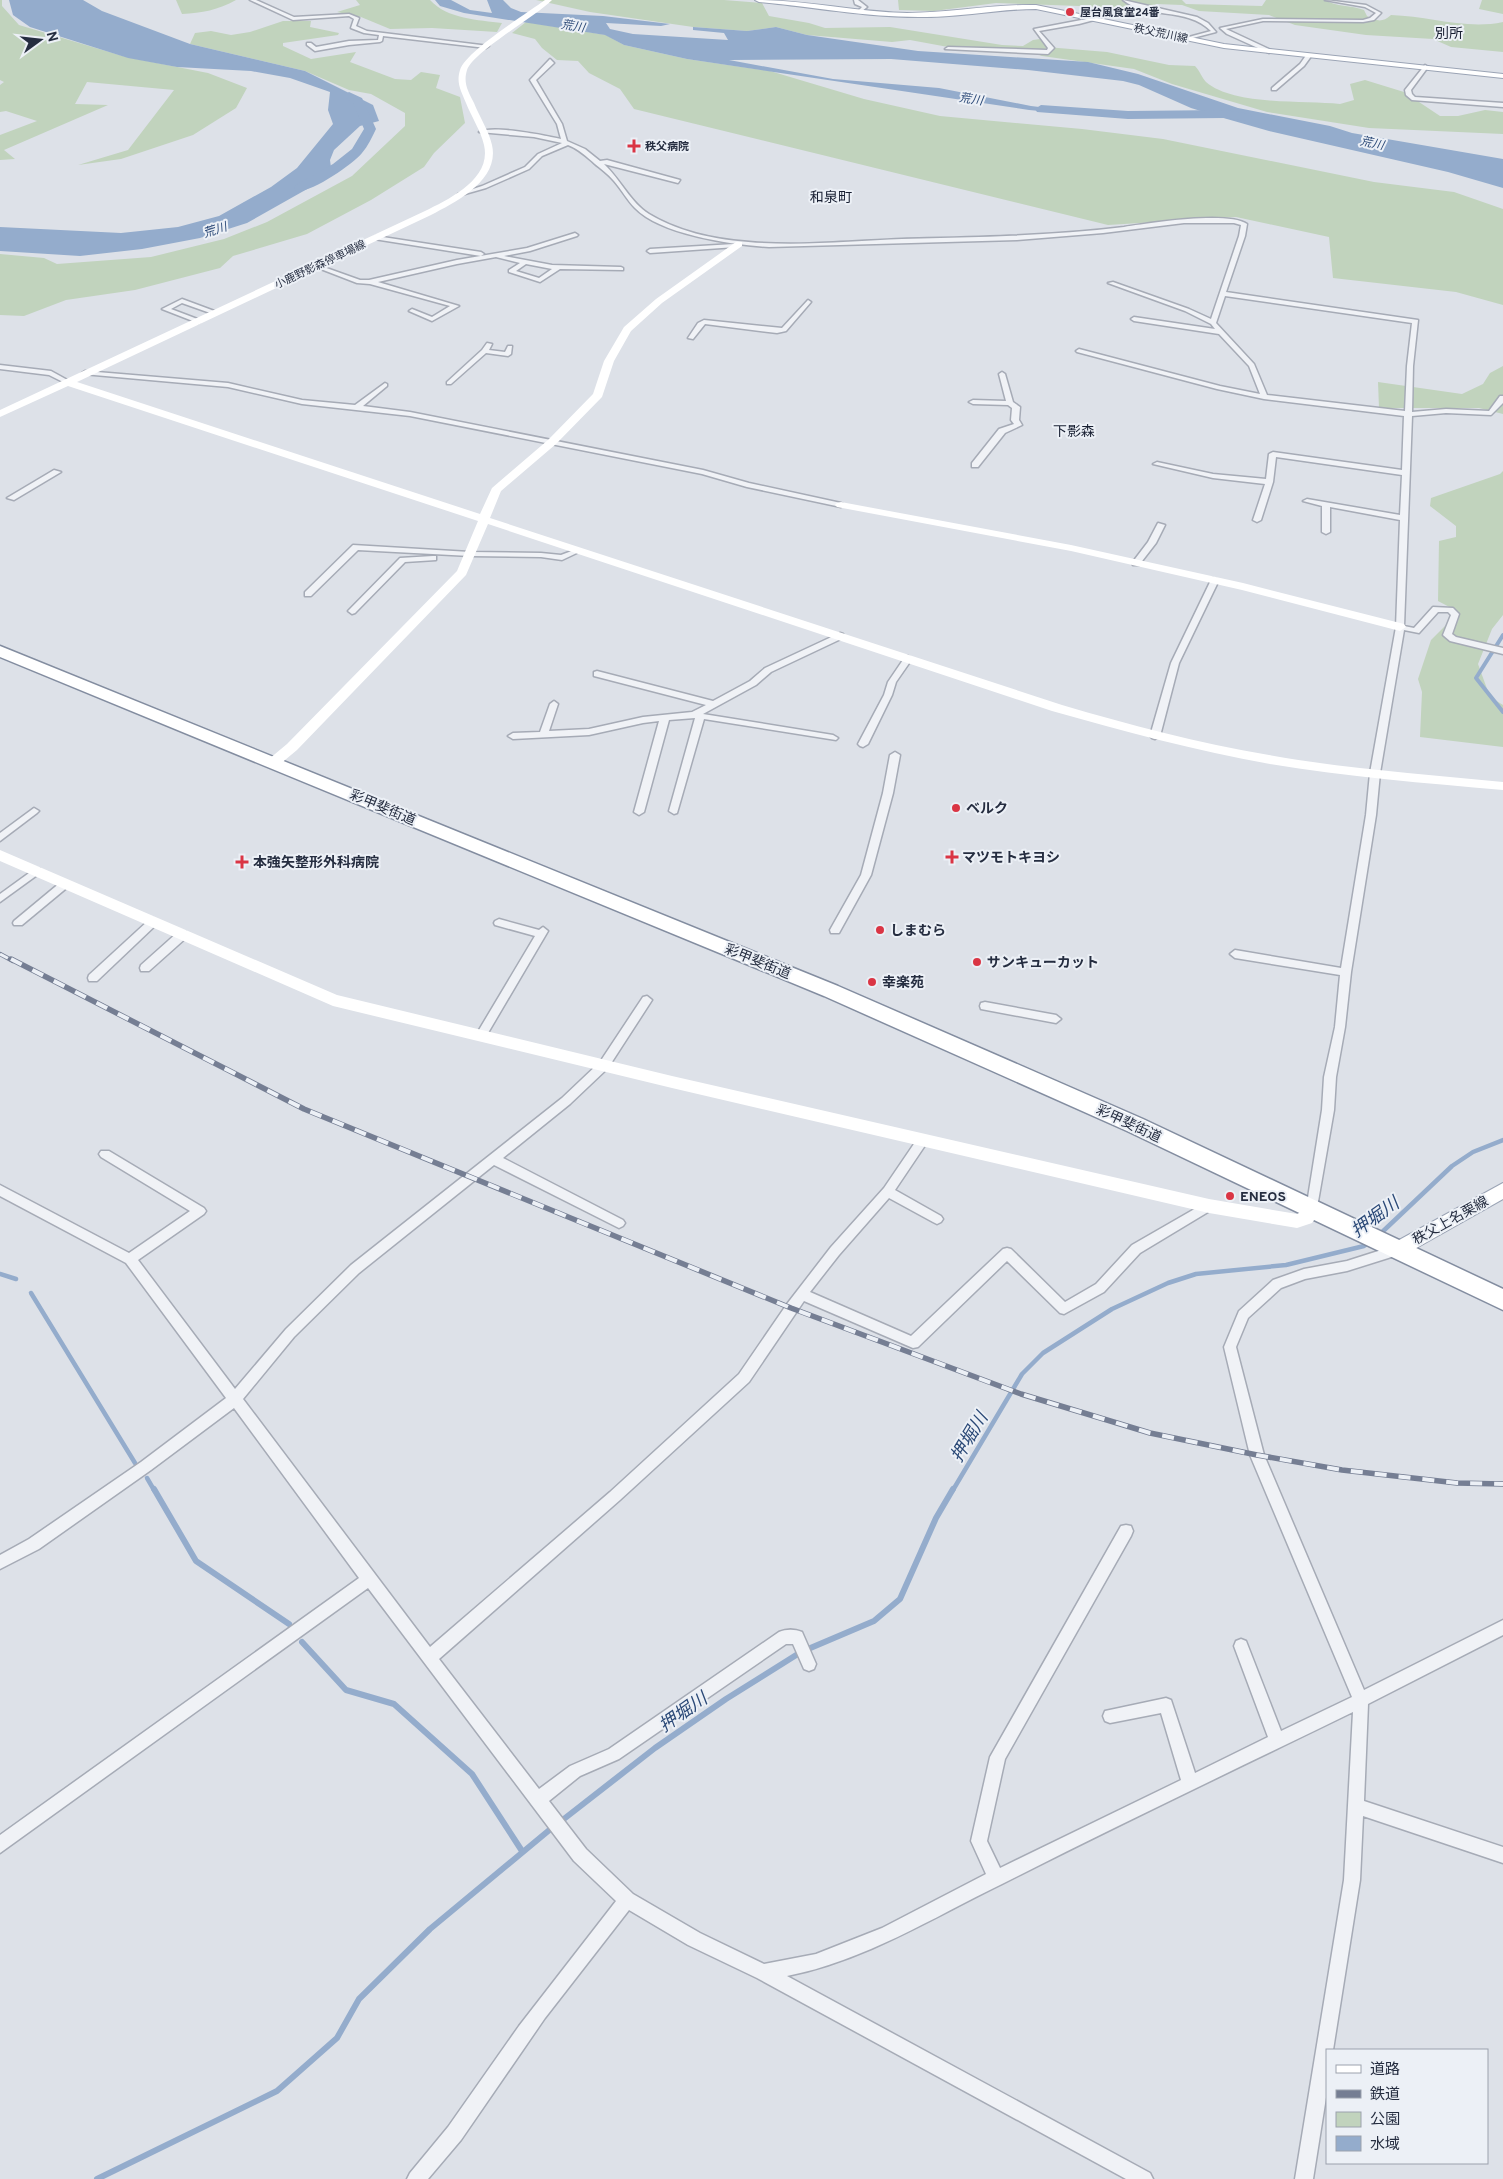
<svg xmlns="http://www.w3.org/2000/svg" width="1503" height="2179" font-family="Overpass,'Noto Sans JP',sans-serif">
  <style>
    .green { fill: #c1d3bd }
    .water { fill: #94accc }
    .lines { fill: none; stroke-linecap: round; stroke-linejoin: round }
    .stream-far2 { stroke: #94accc; stroke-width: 4 }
    .stream-far1 { stroke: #94accc; stroke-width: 4.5 }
    .stream { stroke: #94accc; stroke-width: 6 }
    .river { fill: #94accc; fill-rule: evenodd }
    .street-casing { stroke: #a6abb6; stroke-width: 3 }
    .primary-casing { stroke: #9ba4b5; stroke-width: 2 }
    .highway-casing { stroke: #838da0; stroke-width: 3 }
    .street { fill: #f0f2f6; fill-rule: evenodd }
    .secondary { fill: #fff; fill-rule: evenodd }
    .primary { fill: #fff; fill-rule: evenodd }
    .highway { fill: #fff; fill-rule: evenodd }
    .rail-far1-casing { stroke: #757e93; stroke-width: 4.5 }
    .rail-casing { stroke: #757e93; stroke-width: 5.5 }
    .rail-far1 { stroke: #ecf0f6; stroke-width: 3; stroke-dasharray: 9; stroke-linecap: butt }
    .rail { stroke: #ecf0f6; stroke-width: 4; stroke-dasharray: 12; stroke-linecap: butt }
    .poi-dot { fill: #da3544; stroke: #ecf0f6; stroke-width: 2 }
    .labels { text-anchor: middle; stroke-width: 4; stroke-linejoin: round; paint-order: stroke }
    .far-poi-label { font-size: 11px; font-weight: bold; fill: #252d40; stroke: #ecf0f6; text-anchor: start }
    .far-street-label { font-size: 11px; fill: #252d40; stroke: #ecf0f6 }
    .far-water-label { font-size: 12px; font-style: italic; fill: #2b4977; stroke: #ecf0f6 }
    .far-quarter-label { font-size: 14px; fill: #171e31; stroke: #ecf0f6 }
    .street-label { font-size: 14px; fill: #252d40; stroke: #ecf0f6 }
    .poi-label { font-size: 14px; font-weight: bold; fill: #252d40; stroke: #ecf0f6; text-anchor: start }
    .near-water-label { font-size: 18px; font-style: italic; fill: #2b4977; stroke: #ecf0f6 }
  </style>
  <rect width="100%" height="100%" fill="#dde1e8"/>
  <g class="green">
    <path d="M0,0h2v6l17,19 107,32 82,16 39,15 -11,20 -43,27 -72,24 -43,6 50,-15 46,-60 -87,-8 -12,22 33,1 -104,45 11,9 -15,1v-25l37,-14 -31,-10 -6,1v-27l4,-3 -4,-2z"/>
    <path d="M176,0h60c-18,10 -34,13 -54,14z"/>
    <path d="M356,0h74c17,19 49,20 72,23l-5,9 -65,-4 -42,1 -29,-12 -24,-5 23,-7z"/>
    <path d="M536,0h188l38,3 7,13 40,7 16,5 65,-1 112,18 21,1 10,-6 7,-1 6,8 61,5 62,13 26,1c5,5 7,12 11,16 28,24 98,18 134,22l14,-4 -4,-16 15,-4 39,12 36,24h18l27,-6 18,2v22l-134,-6 -102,-16 -95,-28 -38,-15 -92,-13 -14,-5 -69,-2 -49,-9 -18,2 -85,-7 -31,-8 -29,4 -54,-4 -103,-15z"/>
    <path d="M898,0h284l4,4 76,2 4,-6h59c11,7 26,5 39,10l3,6c10,5 15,7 24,-1 38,1 75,15 112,7v30l-52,-5 -18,-8 -67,-4 -71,-10 -26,-10 -70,-4 -17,-6 -26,-1 -6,7 -20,4 -51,-9 -83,-3 -62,8 -35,-1z"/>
    <path d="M1482,0h21v14l-24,-5z"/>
    <path d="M283,21h28l-1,6 29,6 -1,2 -55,8v3l28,13 45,-7 -6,10 45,17 16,1 10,-8 19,3 -4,13 24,9 5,26 -31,30 -10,14 -53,33 -64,34 -74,22 -13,12 -85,22 -69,10 -42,16 -24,-1v-61l44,4 13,6 94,-7 73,-18 43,-17 85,-46 53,-50v-13l-34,-19 -22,-4 -44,-19 -115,-27 5,-11 16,-2 20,4 19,-3z"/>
    <path d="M526,22l80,13 18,10 63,14 83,12 94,28 76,17 142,13 81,10 211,43 80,10 49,17v96l-47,-13 -123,-14 -4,-41 -93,-20 -128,8 -474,-116 -14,-20 -31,-16 -11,-12 -21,-1 -15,-12 -7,-9 -23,-6z"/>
    <path d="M1503,366v48l-24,-6h-100l-1,-26 84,12 21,-10 7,-11z"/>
    <path d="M1503,471v144l-11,14 -14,35 12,33 13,8v42l-83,-10 2,-45 -4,-13 13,-39 15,-15 12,-3 1,-10 -21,-11 1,-60 17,-4v-11l-26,-20 1,-8 69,-24z"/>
  </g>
  <g class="water">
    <path d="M9,0h74l19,11 88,33 115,27 68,34 6,16 -19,5 -26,24 -4,10 2,15 -85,48 -47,15 -58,11 -62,7 -80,-5v-24l121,6 57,-6 41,-11 52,-29 26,-19 36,-44 -5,-14 2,-18 -40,-14 -39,-7 -74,-4 -49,-9 -98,-31 -17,-12z"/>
    <path d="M435,0h16l19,10 22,3 -5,-13h16l8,8 10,4 82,4 67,8 -9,2 -55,-3 4,6 23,5 95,6 -4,-7 -31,-3v-3l54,4 29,-4 31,8 111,16 170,11 50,12 100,34 92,18 22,7 151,26v29l-55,-16 -179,-41 -49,-14 -29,-9 -52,-23 -16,-4 -95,-11 -137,-11 -162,1 104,19 106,9 92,18 58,7 -16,1 -44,-4 -342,-51 -63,-14 -19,-10 -141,-22 -24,-7z"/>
  </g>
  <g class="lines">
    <path class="stream-far2" d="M1503,635l-27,43 27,34"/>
    <g class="stream-far1">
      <path d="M1379,1235l73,-69 21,-14 30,-12"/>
      <path d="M0,1274l16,5"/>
      <path d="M31,1293l104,170"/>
      <path d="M147,1478l7,12"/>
      <path d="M953,1490l69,-116 21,-21 69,-44 56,-26 28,-9 90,-9 78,-19 7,-5"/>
    </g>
    <g class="stream">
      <path d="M154,1489l42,72 93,63"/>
      <path d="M302,1642l44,48 48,14 78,70 50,77"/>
      <path d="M560,1822l95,-74 71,-49 75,-47 73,-31 26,-22 36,-81 17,-29"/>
      <path d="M97,2179l180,-88 60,-53 22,-39 71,-70 123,-102"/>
    </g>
    <g class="river">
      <path d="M349,92l13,6 14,31c-4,8 -8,17 -14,24 -9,11 -52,41 -66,38l-2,-3 2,-3 37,-21 19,-15 12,-20 -11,-26 -10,-7z"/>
      <path d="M1041,105l87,6 97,-1 25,4 2,3 -6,4 -21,-3 -97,1 -91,-7 -2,-3z"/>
    </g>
    <defs>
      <g id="street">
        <path d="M250,0h6l38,17 55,-3 10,4 -3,8 11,5 122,15 -3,2 -103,-12 -1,5 -2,1 -31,3 -34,6 -8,-6v-2h4l5,4 33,-6 29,-1 1,-5 -15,-2 -13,-5 3,-9 -5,-3 -56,4z"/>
        <path d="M854,0h4l9,7 -6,5h-4l5,-5 -7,-3z"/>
        <path d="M1123,0l74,17 11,6 8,9 -31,8v-2l26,-7c-25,-25 -64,-11 -88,-31z"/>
        <path d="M1325,0l41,5 15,8 -7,7 -11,2 -100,-1 -37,8 45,21 -2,3 -42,-19 -7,-6 43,-9 100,1 7,-2 6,-5 -11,-6z"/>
        <path d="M1092,18l2,2 -15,4 -40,7 15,17 -6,6 -103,-5 3,-2 99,3 1,-2 -14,-19z"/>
        <path d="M1307,54l5,1 -8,11 -28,24h-4v-2l28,-24z"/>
        <path d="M550,59l4,4 -18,17 26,44 5,17 18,8 15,12 7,-1 73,20 -2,3 -74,-19c16,15 27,39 45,50 69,42 175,28 253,25 74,-2 148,-3 222,-12 25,-4 104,-16 123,-3l-2,12 -19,56 192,28 -5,46 -1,46 34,-3 43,2 11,-15h3v7l-12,12 -45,-2 -34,3 -8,210 10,2 19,-21 20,1 6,6 -7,20 4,3 47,11v6l-53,-13 -7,-6 8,-20 -3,-3h-10l-19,21 -15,-3 -24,143 -4,42 -25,157 -6,55 -9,50 -2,33 -18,103 -4,2 -4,-2 -2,-3 16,-100 2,-33 11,-50 5,-52 -105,-17 -5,-4 5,-4 106,18 25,-153 4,-42 26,-146 4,-107 -70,-13v25l-4,2 -4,-2v-26l-19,-5 4,-2 93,16 2,-40 -126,-18 -3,25 -12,38 -4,2 -4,-2 12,-36 -52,-6 -60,-14 4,-2 56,12 53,5 3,-25 4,-2 129,18 2,-54 -140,-17 -47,-10 -140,-37 -1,-1 3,-2 141,37 40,8 -11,-28 -30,-32 -85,-13 -3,-2 3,-2 81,12 -4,-5 -26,-13 -77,-28 5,-1 76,27 22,10 28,-83 2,-11 -7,-2h-50l-81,10 -86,7 -248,7c-36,-2 -108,-12 -134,-39 -8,-8 -13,-18 -21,-27 -6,-7 -13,-12 -19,-17 -8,-7 -16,-15 -27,-19l-26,11 -13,13 -43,19 -28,8v-2l24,-8 43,-19 13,-13 24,-11 -28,-6 -55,-5c14,-7 65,3 82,7l-4,-15 -27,-44zM1225,296l187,27 -5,43 -2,45 -138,-16 -13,-31 -38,-41z"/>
        <path d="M1425,65l3,2 -17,23 1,4 3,3 88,6v4l-91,-7 -6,-5 -1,-5z"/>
        <path d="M575,233l3,2 -1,1 -47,15 -26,5 48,9 69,2 2,1v2l-63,-1 -20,13 -31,-10v-2l11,-7 -24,-6 -39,7 -79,18 81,24 -27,15 -23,-10 3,-2 20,8 18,-11 -80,-22 -13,-1 -44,-17 5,-1 42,15h9l88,-20 70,-12zM526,264l26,5 -13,9 -23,-7z"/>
        <path d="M376,236l105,16 3,2 -3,2 -107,-17v-2z"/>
        <path d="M734,244l3,2 -1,1 -86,6 -3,-2 3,-2z"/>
        <path d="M182,299l35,13 1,1 -5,1 -31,-11 -11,6 29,11v2l-2,1 -36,-14z"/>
        <path d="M808,300l3,2 -25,29 -9,2 -72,-9 -12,15 -5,-1 10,-15 6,-3 78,8z"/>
        <path d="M487,343l5,1 -3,6 16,2 3,-6h4l-1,8 -3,2 -22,-3 -35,31h-4v-2l35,-32z"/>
        <path d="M0,365l51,6 20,11 -6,1 -16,-8 -49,-6z"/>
        <path d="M85,371l143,12 74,17 53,5 30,-22 2,1v2l-24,20 47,6 293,58 46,13 92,20 4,2 -4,2 -94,-20 -45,-13 -292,-58 -108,-12 -74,-17 -145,-13 -1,-1z"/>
        <path d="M1002,372l3,2 8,28 7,5 -1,13 3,5 -17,8 -27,34h-6v-4l27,-34 15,-5 -3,-4 1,-12 -4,-3 -35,-1 -4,-2 4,-2 33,1 -7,-27z"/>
        <path d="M54,470l7,2 -47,28 -7,-2z"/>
        <path d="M1158,523l7,2 -9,18 -17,22h-6l-1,-2 16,-21z"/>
        <path d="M353,545l117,7 71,1 20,2 16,-6 4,2 -19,9 -21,-3 -71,-1 -112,-6 -47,46h-6v-4z"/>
        <path d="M433,556h3v4l-31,2 -50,51 -3,1 -4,-3 52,-53z"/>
        <path d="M1212,578l7,2 -40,83 -19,73 -5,3 -3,-1 -2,-2 21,-73z"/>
        <path d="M840,633l3,1v4l-72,34 -15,13 -53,29 130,21 5,3 -2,2 -132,-21 -27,94 -3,1 -5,-3 26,-93 -26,2 -25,92 -5,3 -5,-3 25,-91 -16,2 -54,12 -76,4 -5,-3 5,-3 27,-1 10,-28 4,-3 4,3 -9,27 40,-2 54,-12 49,-5 14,-7 -112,-29v-4l3,-1 116,30 37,-20 15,-13z"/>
        <path d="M908,656l4,3 -16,23 -4,13 -24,49 -5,3 -3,-1 -2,-2 26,-49 4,-13 17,-25z"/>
        <path d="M895,752l5,3 -7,38 -22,82 -32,58h-8l-1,-3 31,-55 22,-82 7,-38z"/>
        <path d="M34,808l5,3 -2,2 -37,28v-8z"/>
        <path d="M36,868l4,1 1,2 -1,2 -40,29v-8z"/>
        <path d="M65,881l4,1 1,2 -1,2 -47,39h-8l-1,-2 1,-2 47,-39z"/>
        <path d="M153,918l5,4 -1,2 -60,57h-8l-1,-3 1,-3 60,-55z"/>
        <path d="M499,919l40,11 4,-3 5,4 -63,107 -4,1 -5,-4 59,-99 -40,-11 -1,-2 1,-2z"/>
        <path d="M182,931l4,1 1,3 -1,3 -37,33h-8l-1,-3 1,-3 37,-33z"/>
        <path d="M647,996l5,4 -44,68 -38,36 -67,54 120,62 2,3 -2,3 -4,2 -4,-2 -121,-61 -135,108 -65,64 -51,62 187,248 180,-155 129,-118 48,-70 44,-57 53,-59 34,-50h8l2,3 -33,49 46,26 2,3 -2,3 -4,2 -4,-2 -44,-24 -50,57 -29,37 101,44 92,-87 4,-1 4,1 54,53 31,-18 36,-39 73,-42h8l2,3 -2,3 -73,44 -36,39 -40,22 -4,-1 -53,-52 -89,86 -5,1 -109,-47 -55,81 -129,118 -181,159 100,130 31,-23 39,-17 170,-117c7,-3 16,-3 23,0l14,32 -2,5 -5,2 -5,-2 -11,-25h-7l-167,115 -39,17 -31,25 37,48 47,45 67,39 64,31 52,-10 66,-26 104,-54 -15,-33 19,-84 131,-231 5,-1 5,1 2,5 -2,5 -126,223 -18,82 13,27 181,-88 -20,-67 -51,10 -5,-2 -2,-5 2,-5 61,-13 5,2 24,73 73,-36 -34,-91 2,-5 5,-2 5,2 35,90 71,-34 -102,-242 -26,-108 15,-36 34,-31 31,-11 43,-8 50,-16 4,1 2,4 -2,4 -54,17 -42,8 -24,9 -33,30 -12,29 28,108 100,235 139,-70v15l-135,69 -4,97 139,46v16l-140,-47 -3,64 -27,170h-6v41l-14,88h-18l49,-299 9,-168c-117,57 -235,113 -351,172 -70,34 -138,77 -215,92l363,197 3,6h-27l-369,-201 -69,-33 -59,-35 -84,108 -84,122 -33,39h-21l3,-6 38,-46 71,-101 97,-125 -42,-40 -206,-273 -368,265v-18l359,-257 -125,-170 -83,62 -112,79 -39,20v-14l29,-16 112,-77 85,-64 -100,-135 -126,-67v-11l129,68 61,-42 -89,-54 -2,-3 2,-3h8l95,57 2,3 -2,3 -66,46 97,129 51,-60 65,-64 211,-167 38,-36 43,-65z"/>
        <path d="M985,1002l71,13 5,4 -5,4 -75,-14 -1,-3 1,-3z"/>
      </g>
      <g id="primary">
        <path d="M755,0c51,0 101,12 152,13 43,0 86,-9 129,-8l188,39 279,30v4l-279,-30 -188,-39c-37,0 -73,8 -110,8 -56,1 -112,-10 -167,-15z"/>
        <path d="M1503,1183v16l-99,56 -7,3 -7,-3 -2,-5 2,-5z"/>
      </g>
      <path id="highway" d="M0,646l838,340 305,133 360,170v21l-376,-179 -303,-135 -824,-339z"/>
    </defs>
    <use href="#street" class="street-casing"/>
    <use href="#primary" class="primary-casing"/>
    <use href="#highway" class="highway-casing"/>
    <use href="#street" class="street"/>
    <g class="secondary">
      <path d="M545,0h7c-17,17 -78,51 -85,70 -4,13 1,21 7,33 5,13 15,28 18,42 8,35 -36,57 -61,70l-354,167 403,132 12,-26 56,-48 45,-46 11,-33 20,-34 32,-28 80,-57h6v4l-80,57 -31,28 -17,30 -12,36 -46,47 -55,47 -11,27 572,187c68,20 136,38 207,50 77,14 156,19 234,27v8c-78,-7 -156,-13 -233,-26 -74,-13 -146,-33 -218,-53l-564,-187 -22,51 -169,175 -18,15h-10l-2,-3 2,-3 18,-15 170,-173 21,-50 -410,-135 -68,31v-7l425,-199c24,-12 67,-32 59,-66 -3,-14 -13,-29 -18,-42 -5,-12 -10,-20 -6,-33 6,-19 66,-56 85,-70z"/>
      <path d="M841,502l230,43 172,38 161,41 2,3 -6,4 -158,-41 -171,-39 -234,-44 -2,-2 2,-2z"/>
      <path d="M0,850l337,145 335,81 537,123 88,15c9,-4 9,-13 21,-9l3,5 -9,13 -15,5 -88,-15 -537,-125 -339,-82 -333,-145z"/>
    </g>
    <use href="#primary" class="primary"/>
    <use href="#highway" class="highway"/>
    <defs>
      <path id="rail-far1" d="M0,954l13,7"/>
      <path id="rail" d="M11,959l293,150 487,199 230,86 129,39 107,22 85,15 115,13 46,1"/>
    </defs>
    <use href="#rail-far1" class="rail-far1-casing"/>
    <use href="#rail" class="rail-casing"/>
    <use href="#rail-far1" class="rail-far1"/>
    <use href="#rail" class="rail"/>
  </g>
  <g class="poi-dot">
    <circle cx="1070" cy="12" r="5"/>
    <path d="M631.5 138.5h5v5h5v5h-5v5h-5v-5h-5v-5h5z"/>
    <circle cx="956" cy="808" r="5"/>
    <path d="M949.5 849.5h5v5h5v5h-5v5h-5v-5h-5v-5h5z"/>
    <path d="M239.5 854.5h5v5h5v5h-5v5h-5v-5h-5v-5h5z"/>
    <circle cx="880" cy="930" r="5"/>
    <circle cx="977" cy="962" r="5"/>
    <circle cx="872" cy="982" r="5"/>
    <circle cx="1230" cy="1196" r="5"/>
  </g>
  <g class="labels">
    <g class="far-poi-label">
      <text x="1080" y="16">屋台風食堂24番</text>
      <text x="645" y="150">秩父病院</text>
    </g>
    <g class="far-street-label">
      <text transform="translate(1161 33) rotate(12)" y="4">秩父荒川線</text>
      <text transform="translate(320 264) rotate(-25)" y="4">小鹿野影森停車場線</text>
    </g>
    <g class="far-water-label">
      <text transform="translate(573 26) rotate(9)" y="4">荒川</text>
      <text transform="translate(971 99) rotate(8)" y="4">荒川</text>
      <text transform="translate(1372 143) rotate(12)" y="4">荒川</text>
      <text transform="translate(215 230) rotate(-18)" y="4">荒川</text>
    </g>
    <g class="far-quarter-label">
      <text x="1449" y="38">別所</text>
      <text x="831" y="202">和泉町</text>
      <text x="1074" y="436">下影森</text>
    </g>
    <g class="street-label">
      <text transform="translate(383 807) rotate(23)" y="5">彩甲斐街道</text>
      <text transform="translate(758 961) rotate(22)" y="5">彩甲斐街道</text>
      <text transform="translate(1129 1123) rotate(25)" y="5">彩甲斐街道</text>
      <text transform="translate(1450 1220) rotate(-29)" y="5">秩父上名栗線</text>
    </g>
    <g class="poi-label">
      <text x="966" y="813">ベルク</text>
      <text x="962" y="862">マツモトキヨシ</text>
      <text x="253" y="867">本強矢整形外科病院</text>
      <text x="890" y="935">しまむら</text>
      <text x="987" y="967">サンキューカット</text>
      <text x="882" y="987">幸楽苑</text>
      <text x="1240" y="1201">ENEOS</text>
    </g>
    <g class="near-water-label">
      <text transform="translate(1375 1217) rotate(-36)" y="6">押堀川</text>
      <text transform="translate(969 1437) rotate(-59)" y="6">押堀川</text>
      <text transform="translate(683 1712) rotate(-35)" y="6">押堀川</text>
    </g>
  </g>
  <rect x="1326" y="2049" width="162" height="115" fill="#ecf0f6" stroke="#9ca2ad"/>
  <rect x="1336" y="2065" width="25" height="8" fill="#ffffff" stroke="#9ca2ad"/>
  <text x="1370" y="2074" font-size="15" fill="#252d40">道路</text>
  <rect x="1336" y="2090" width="25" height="8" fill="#757e93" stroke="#9ca2ad"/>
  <text x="1370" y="2099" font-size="15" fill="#252d40">鉄道</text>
  <rect x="1336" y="2112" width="25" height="15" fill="#c1d3bd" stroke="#9ca2ad"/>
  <text x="1370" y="2124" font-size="15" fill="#252d40">公園</text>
  <rect x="1336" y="2136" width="25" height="15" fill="#94accc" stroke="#9ca2ad"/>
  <text x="1370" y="2149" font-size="15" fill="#252d40">水域</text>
  <g transform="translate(40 40) rotate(75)" stroke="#ecf0f6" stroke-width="4" paint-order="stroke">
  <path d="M0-4L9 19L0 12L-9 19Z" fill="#252d40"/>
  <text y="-8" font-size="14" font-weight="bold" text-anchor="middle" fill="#252d40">N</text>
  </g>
</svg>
